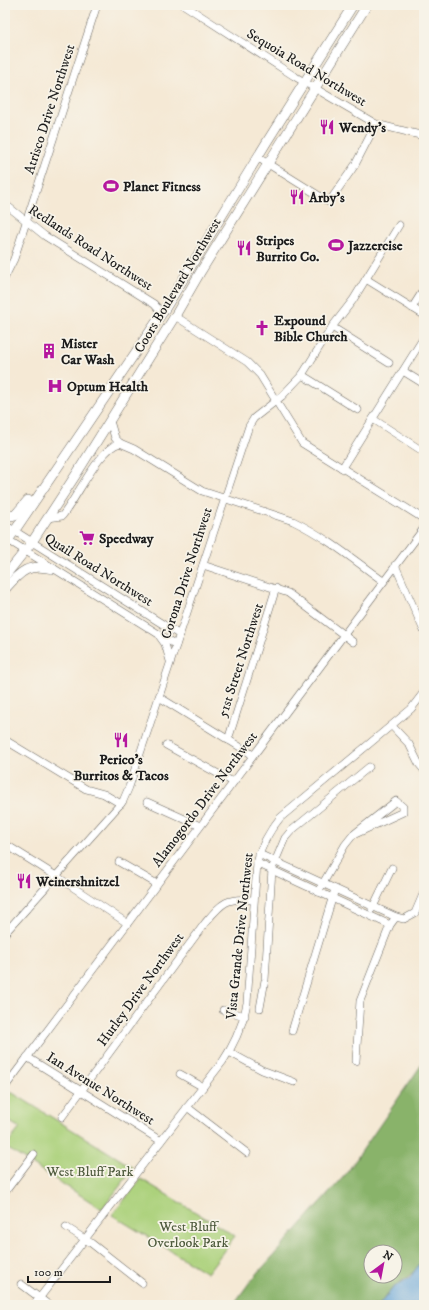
<svg xmlns="http://www.w3.org/2000/svg" width="429" height="1310" font-family="'IM FELL DW Pica',serif">
  <style>
    .green { fill: #acd17b; stroke: #64764c }
    .forest { fill: #89b36b; stroke: #526844; fill-rule: evenodd }
    .water { fill: #66a4d8; stroke: #41607a }
    .lines { fill: none; stroke-linecap: round; stroke-linejoin: round }
    .minor-casing { stroke: #68645d; stroke-width: 8 }
    .major-casing { stroke: #68645d; stroke-width: 10 }
    .minor { stroke: #fff; stroke-width: 7 }
    .major { stroke: #fff; stroke-width: 9 }
    .labels { text-anchor: middle; stroke-width: 3.5; stroke-linejoin: round; paint-order: stroke }
    .street-label { font-size: 14px; fill: #1c1c1c; stroke: #f7f3e8 }
    .poi-label { font-size: 14px; font-weight: bold; fill: #1c1c1c; stroke: #f7f3e8; text-anchor: start }
    .park-label { font-size: 14px; fill: #4e5b3d; stroke: #f7f3e8 }
  </style>
  <rect width="100%" height="100%" fill="#f7f3e8"/>
  <filter id="ink" filterUnits="userSpaceOnUse"><feTurbulence type="fractalNoise" baseFrequency=".025" numOctaves="2"/><feDisplacementMap in="SourceGraphic" scale="8" xChannelSelector="R" yChannelSelector="G"/><feConvolveMatrix kernelMatrix="1 2 1 2 8 2 1 2 1" color-interpolation-filters="sRGB"/></filter>
  <filter id="wash" filterUnits="userSpaceOnUse"><feTurbulence type="fractalNoise" baseFrequency=".012" numOctaves="4" result="noise"/><feDisplacementMap in="SourceGraphic" scale="16" xChannelSelector="R" yChannelSelector="G"/><feGaussianBlur stdDeviation="0.9" result="paint"/><feColorMatrix in="noise" values="0 0 0 0 0 0 0 0 0 0 0 0 0 0 0 0 0 1.4 0 .05"/><feComposite in="paint" operator="in"/></filter>
  <g filter="url(#wash)">
    <rect width="100%" height="100%" fill="#f5e9d5"/>
    <g class="green">
      <path d="M11,1092l123,76 -32,41 -97,-62 15,-19 -15,-9v-19z"/>
      <path d="M141,1179l94,57 -28,37 -95,-58z"/>
    </g>
    <path class="forest" d="M424,1061v197c-10,16 -16,18 -30,29 -6,5 -10,12 -15,18h-146l16,-22 97,-109zM371,1252h24v24h-24z"/>
    <path class="water" d="M424,1258v47h-45l14,-17 17,-11z"/>
  </g>
  <g filter="url(#ink)">
    <g class="lines">
      <defs>
        <g id="minor">
          <path d="M184,5l110,71 82,48 48,12"/>
          <path d="M257,157l72,45 26,-37 21,-41"/>
          <path d="M5,204l40,32 109,68 8,9"/>
          <path d="M5,277l9,-18 83,-254"/>
          <path d="M366,279l58,36"/>
          <path d="M412,308l12,-19"/>
          <path d="M175,316l72,46 13,13 42,68 122,76"/>
          <path d="M332,327l57,36"/>
          <path d="M403,371l21,13"/>
          <path d="M302,375l56,35"/>
          <path d="M373,419l51,33"/>
          <path d="M110,421l5,17 5,5 14,6 68,42 91,30c33,16 61,39 90,60"/>
          <path d="M342,468l82,-131"/>
          <path d="M48,518l14,-2c15,-18 37,-68 58,-73"/>
          <path d="M5,525l175,110"/>
          <path d="M5,538l171,107"/>
          <path d="M203,565l85,28 65,49"/>
          <path d="M395,565l29,66"/>
          <path d="M160,637l5,7 5,17"/>
          <path d="M159,697l94,58"/>
          <path d="M392,726l17,18 10,20 5,6"/>
          <path d="M5,740l81,49 18,5 17,10"/>
          <path d="M228,740l48,-152"/>
          <path d="M166,745l67,37"/>
          <path d="M147,802l53,24"/>
          <path d="M5,844l51,32 71,47"/>
          <path d="M259,854l137,63"/>
          <path d="M119,862l38,22"/>
          <path d="M257,863l133,62"/>
          <path d="M318,892l27,-47 8,-10 43,-34 7,6v5l-50,23"/>
          <path d="M372,909l20,-41"/>
          <path d="M5,933l118,-132 6,-14 120,-361 5,-8 28,-22 20,-21 30,-48 21,-27 46,-75"/>
          <path d="M260,1008l5,-28 7,-111 13,-31 6,-7 78,-64"/>
          <path d="M223,1010l22,6"/>
          <path d="M292,1031l43,-142"/>
          <path d="M229,1052l33,18 32,12"/>
          <path d="M27,1057l134,84"/>
          <path d="M356,1061l4,-60 30,-76 6,-8 8,2 11,-6 9,-21"/>
          <path d="M180,1074l23,13"/>
          <path d="M5,1087l419,-559"/>
          <path d="M187,1107l60,46"/>
          <path d="M62,1117l143,-194c17,-20 21,-26 48,-23"/>
          <path d="M5,1192l29,-38"/>
          <path d="M66,1227l25,16 51,40"/>
          <path d="M21,1284l28,21"/>
          <path d="M34,1305l189,-244c12,-18 20,-37 24,-58l10,-140c4,-17 12,-32 23,-45l131,-109 13,-17"/>
        </g>
        <g id="major">
          <path d="M5,517l10,-2 13,-15"/>
          <path d="M5,545l160,-236 103,-169 85,-135"/>
          <path d="M5,576l27,-34 45,-69 98,-157 26,-45 166,-266"/>
          <path d="M5,589c16,-18 23,-26 48,-20"/>
        </g>
      </defs>
      <use href="#minor" class="minor-casing"/>
      <use href="#major" class="major-casing"/>
      <use href="#minor" class="minor"/>
      <use href="#major" class="major"/>
    </g>
  </g>
  <defs>
    <symbol id="restaurant-bare" viewBox="-9 -9 18 18"><path d="M-5-6h1v4h1v-4h1v4h1v-4h1v5L-1.5 .5V6h-2V.5L-5-1ZM5-6V6H3V1.5H1.5Q1.5-4 5-6Z" fill="#b5179e" stroke="#f7f3e8" stroke-width="2.5" paint-order="stroke"/></symbol>
    <symbol id="stadium-bare" viewBox="-9 -9 18 18"><path d="M0-5a6.5 5 0 1 0 0 10a6.5 5 0 1 0 0-10ZM-3.5-1.8h7v3.6h-7Z" fill="#b5179e" stroke="#f7f3e8" stroke-width="2.5" paint-order="stroke"/></symbol>
    <symbol id="church-bare" viewBox="-9 -9 18 18"><path d="M-1.2-6h2.4v3.5h3.3v2.4h-3.3V6h-2.4V-.1h-3.3v-2.4h3.3Z" fill="#b5179e" stroke="#f7f3e8" stroke-width="2.5" paint-order="stroke"/></symbol>
    <symbol id="building-bare" viewBox="-9 -9 18 18"><path d="M-4-6H4V6H1V3H-1V6H-4ZM-2.5-4.3h1.7v1.8h-1.7ZM.8-4.3h1.7v1.8H.8ZM-2.5-1h1.7V.8h-1.7ZM.8-1h1.7V.8H.8Z" fill="#b5179e" stroke="#f7f3e8" stroke-width="2.5" paint-order="stroke"/></symbol>
    <symbol id="hospital-bare" viewBox="-9 -9 18 18"><path d="M-5-5h3v3.5h4V-5h3V5h-3V1.5h-4V5h-3Z" fill="#b5179e" stroke="#f7f3e8" stroke-width="2.5" paint-order="stroke"/></symbol>
    <symbol id="supermarket-bare" viewBox="-9 -9 18 18"><path d="M-6-5.5h2.5l.6 2H6L4.5 2H-2.5L-4.4-4H-6ZM-1.5 3.2a1.3 1.3 0 1 0 .1 0ZM3 3.2a1.3 1.3 0 1 0 .1 0Z" fill="#b5179e" stroke="#f7f3e8" stroke-width="2.5" paint-order="stroke"/></symbol>
  </defs>
  <g fill-rule="evenodd">
    <use href="#restaurant-bare" x="316" y="116" width="22" height="22"/>
    <use href="#stadium-bare" x="100" y="175" width="22" height="22"/>
    <use href="#restaurant-bare" x="286" y="186" width="22" height="22"/>
    <use href="#stadium-bare" x="325" y="234" width="22" height="22"/>
    <use href="#restaurant-bare" x="233" y="237" width="22" height="22"/>
    <use href="#church-bare" x="251" y="317" width="22" height="22"/>
    <use href="#building-bare" x="38" y="340" width="22" height="22"/>
    <use href="#hospital-bare" x="44" y="375" width="22" height="22"/>
    <use href="#supermarket-bare" x="76" y="527" width="22" height="22"/>
    <use href="#restaurant-bare" x="110" y="729" width="22" height="22"/>
    <use href="#restaurant-bare" x="13" y="870" width="22" height="22"/>
  </g>
  <g class="labels">
    <g class="street-label">
      <text transform="translate(307 67) rotate(31)" y="5">Sequoia Road Northwest</text>
      <text transform="translate(49 109) rotate(-72)" y="5">Atrisco Drive Northwest</text>
      <text transform="translate(91 247) rotate(33)" y="5">Redlands Road Northwest</text>
      <text transform="translate(177 285) rotate(-59)" y="5">Coors Boulevard Northwest</text>
      <text transform="translate(99 569) rotate(32)" y="5">Quail Road Northwest</text>
      <text transform="translate(186 573) rotate(-72)" y="5">Corona Drive Northwest</text>
      <text transform="translate(240 660) rotate(-72)" y="5">51st Street Northwest</text>
      <text transform="translate(204 799) rotate(-53)" y="5">Alamogordo Drive Northwest</text>
      <text transform="translate(239 936) rotate(-84)" y="5">Vista Grande Drive Northwest</text>
      <text transform="translate(140 989) rotate(-54)" y="5">Hurley Drive Northwest</text>
      <text transform="translate(101 1088) rotate(32)" y="5">Ian Avenue Northwest</text>
    </g>
    <g class="poi-label">
      <text x="339" y="132">Wendy's</text>
      <text x="123" y="191">Planet Fitness</text>
      <text x="309" y="202">Arby's</text>
      <text x="256" y="245">Stripes<tspan x="256" dy="16">Burrito Co.</tspan></text>
      <text x="348" y="250">Jazzercise</text>
      <text x="274" y="325">Expound<tspan x="274" dy="16">Bible Church</tspan></text>
      <text x="61" y="348">Mister<tspan x="61" dy="16">Car Wash</tspan></text>
      <text x="67" y="391">Optum Health</text>
      <text x="99" y="543">Speedway</text>
      <text x="121" y="764" text-anchor="middle">Perico's<tspan x="121" dy="16">Burritos &amp; Tacos</tspan></text>
      <text x="36" y="886">Weinershnitzel</text>
    </g>
    <g class="park-label">
      <text x="90" y="1176">West Bluff Park</text>
      <text x="188" y="1231">West Bluff<tspan x="188" dy="16">Overlook Park</tspan></text>
    </g>
  </g>
  <rect width="429" height="1310" fill="none" stroke="#f7f3e8" stroke-width="20"/>
  <g transform="translate(383 1264) rotate(32)"><circle r="19" fill="#f7f3e8" stroke="#9f9d96"/>
  <path d="M0-3L7 15L0 10L-7 15Z" fill="#b5179e"/>
  <text y="-6" font-size="11" font-weight="bold" text-anchor="middle" fill="#1c1c1c">N</text>
  </g>
  <path d="M28 1276v6h82v-6" fill="none" stroke="#1c1c1c" stroke-width="2"/>
  <text x="34" y="1276" font-size="12" fill="#1c1c1c" stroke="#f7f3e8" stroke-width="3" paint-order="stroke">100 m</text>
</svg>
